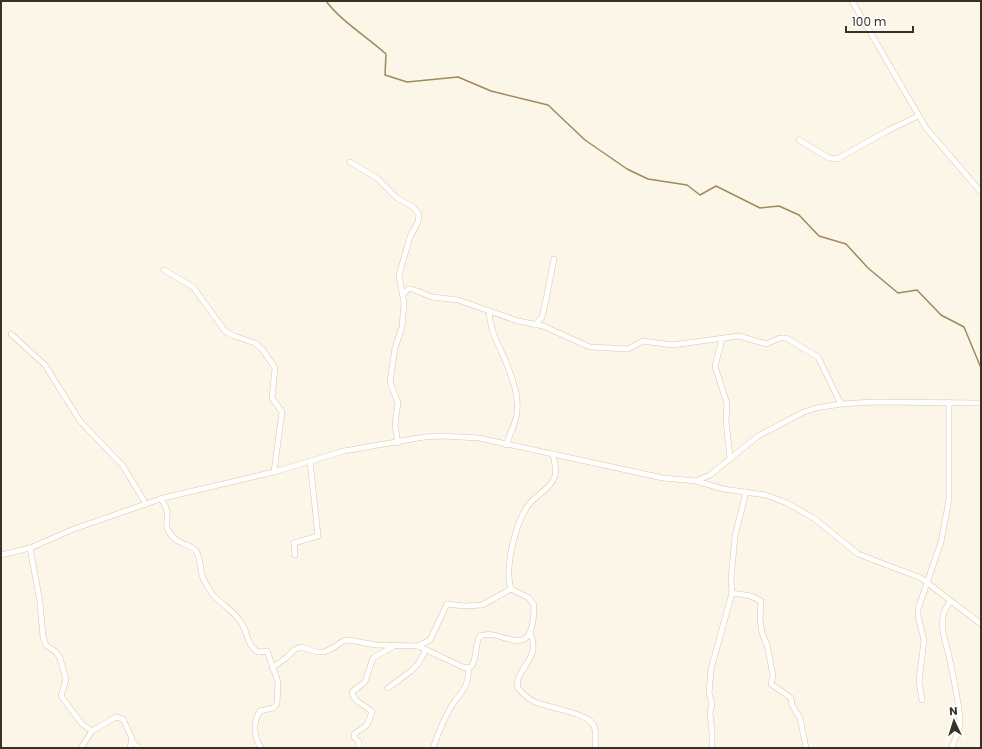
<svg xmlns="http://www.w3.org/2000/svg" width="982" height="749" font-family="Poppins,sans-serif">
  <style>
    .lines { fill: none; stroke-linecap: round; stroke-linejoin: round }
    .stream { stroke: #9f8a5d; stroke-width: 1.5 }
    .minor-casing { stroke: #d7c7a5; stroke-width: 6 }
    .minor { stroke: #fff; stroke-width: 5 }
  </style>
  <rect width="100%" height="100%" fill="#fcf6e8"/>
  <g class="lines">
    <path class="stream" d="M326,1c16,21 40,35 60,53l-1,21 22,7 51,-5 33,14 57,14 37,35 42,29 21,10 39,6 13,10 16,-9 44,22 19,-2 20,9 20,21 27,8 22,24 30,25 19,-3 24,25 23,12 17,41"/>
    <defs>
      <g id="minor">
        <path d="M852,1l74,127 55,64"/>
        <path d="M799,140l30,18 8,1 50,-28 31,-15"/>
        <path d="M350,162l27,16 20,20 16,9 6,7 -1,8 -8,15 -11,38 5,28 -2,24 -7,21 -5,34 8,21 -3,22 3,18"/>
        <path d="M164,270l29,17 32,44 9,5 21,7 7,6 13,19 -3,30 10,14 -8,60"/>
        <path d="M403,295l5,-6h4l20,8 26,3 60,21 25,5 47,21 38,2 15,-8 29,4 67,-9 27,8 14,-6h6l32,19 23,47"/>
        <path d="M489,311c1,18 7,29 14,44 8,19 18,43 13,63 -2,9 -7,18 -10,27"/>
        <path d="M535,325l7,-8 2,-8 10,-50"/>
        <path d="M11,334l34,31 35,56 43,45 23,38"/>
        <path d="M722,339l-7,27 12,38 -1,16 4,38"/>
        <path d="M696,481l27,8 43,6 21,8 28,16 43,35 63,24 60,46"/>
        <path d="M161,498c2,5 6,9 6,14 1,7 -2,12 1,18 9,17 21,12 28,21 6,9 3,20 8,29 3,6 7,14 12,18 9,9 19,14 26,26 6,9 5,22 16,28l9,-1 11,31 -1,22 -4,4 -13,3c-8,12 -6,26 1,37"/>
        <path d="M30,548l10,54 3,35 3,8 10,7 4,6 6,22 -5,16 21,28 10,7"/>
        <path d="M1,555l29,-7 44,-19 89,-31 111,-26 70,-21 80,-14 18,-1 37,2 184,40 33,3 14,-6 48,-39 46,-24 12,-4 25,-4 32,-2 108,1"/>
        <path d="M295,555l-1,-12 24,-7 -8,-75"/>
        <path d="M732,593l19,3 10,5 -1,18 2,14 5,12 6,30 -2,9 20,14 1,7 8,13 6,30"/>
        <path d="M950,602c-15,19 -4,38 0,59 4,19 9,41 10,61 0,9 -6,17 -8,26"/>
        <path d="M530,633c13,26 -17,37 -12,55 5,6 10,11 17,14 14,6 54,11 59,24 3,7 0,15 2,22"/>
        <path d="M418,646l47,22 6,-1c7,-9 3,-21 9,-31 21,-10 54,32 54,-31l-5,-7 -18,-9c-7,-21 5,-69 19,-86 8,-9 21,-15 25,-27 2,-7 -1,-15 -2,-22"/>
        <path d="M272,668l14,-10 8,-8 7,-3 16,5h7l9,-4 10,-7 6,-1 27,5 42,1 12,-6 17,-36 17,2 18,-1 29,-16"/>
        <path d="M388,688l23,-17 7,-7 8,-14"/>
        <path d="M922,700l-3,-19 5,-41 -6,-24v-7l23,-67 8,-43v-97"/>
        <path d="M132,741l7,7"/>
        <path d="M81,748l11,-17 24,-14 7,2 9,19 -2,10"/>
        <path d="M359,748v-6l-5,-5v-3l13,-9 5,-13c-6,-7 -18,-9 -20,-20l13,-10 8,-24 21,-12"/>
        <path d="M433,748c5,-14 10,-28 18,-41 8,-13 20,-22 17,-39"/>
        <path d="M712,748v-16l-2,-18 2,-11 -3,-9 2,-25 21,-76 -1,-14 4,-43 11,-44"/>
      </g>
    </defs>
    <use href="#minor" class="minor-casing"/>
    <use href="#minor" class="minor"/>
  </g>
  <rect width="982" height="749" fill="none" stroke="#393326" stroke-width="4"/>
  <g transform="translate(954 721) rotate(356)" stroke="#ffffff" stroke-width="3" paint-order="stroke">
  <path d="M0-3L7 15L0 10L-7 15Z" fill="#393326"/>
  <text y="-6" font-size="11" font-weight="bold" text-anchor="middle" fill="#393326">N</text>
  </g>
  <path d="M846 26v6h67v-6" fill="none" stroke="#393326" stroke-width="2"/>
  <text x="852" y="26" font-size="12" fill="#393326" stroke="#ffffff" stroke-width="3" paint-order="stroke">100 m</text>
</svg>
